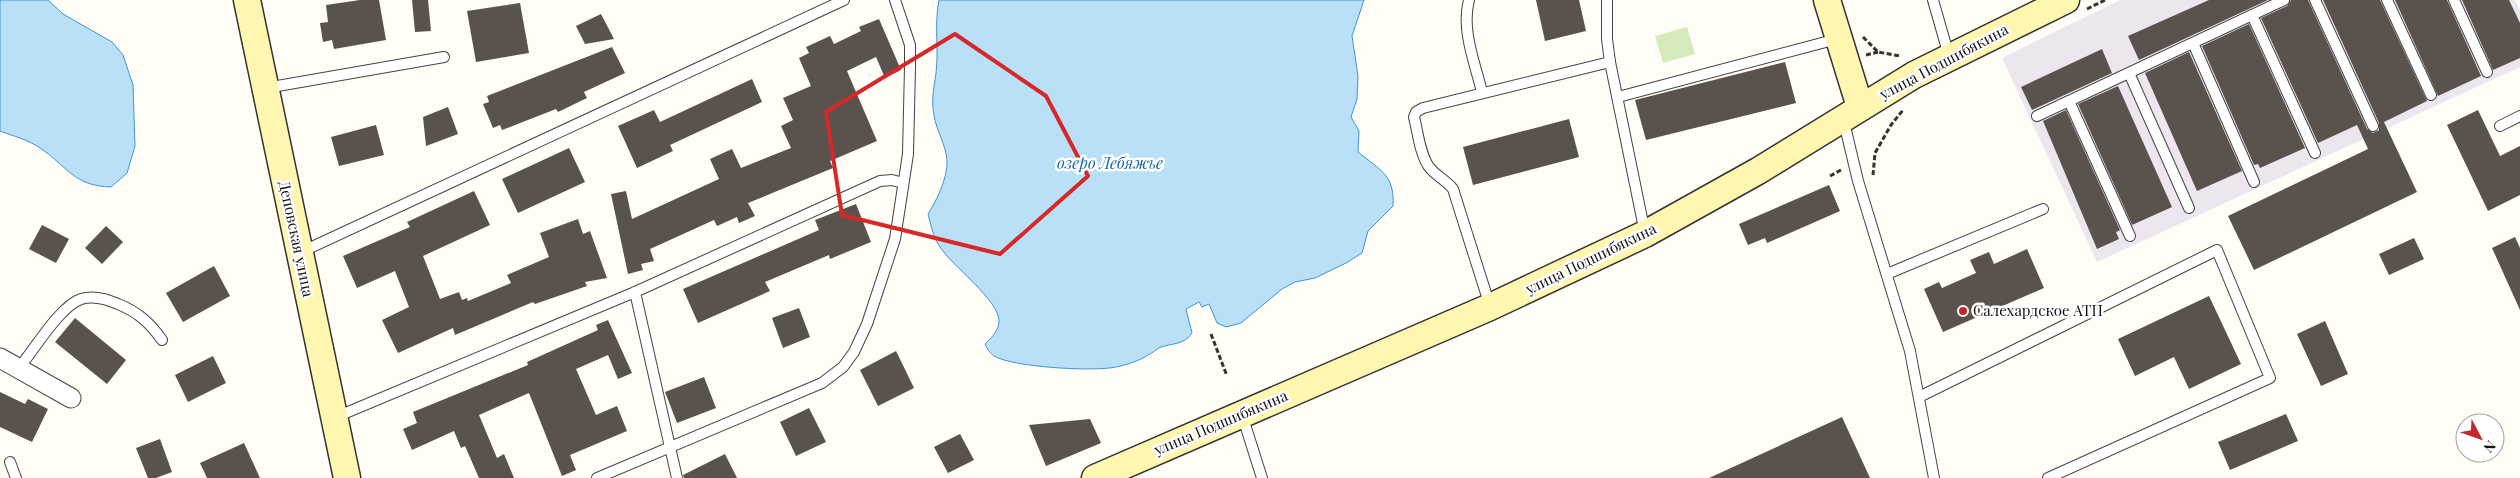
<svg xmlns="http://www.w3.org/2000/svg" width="2520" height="478" font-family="'Playfair Display',serif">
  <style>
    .industrial { fill: #eee6ef }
    .green { fill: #d5ebbd }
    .water { fill: #b9e0f7; stroke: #3f96cf }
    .building { fill: #5a524d }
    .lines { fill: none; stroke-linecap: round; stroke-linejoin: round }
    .lane-casing { stroke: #444; stroke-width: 12 }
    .street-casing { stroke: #444; stroke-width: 21 }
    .secondary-casing { stroke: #333; stroke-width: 29 }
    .path { stroke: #333; stroke-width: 3; stroke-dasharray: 5 2.5; stroke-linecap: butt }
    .lane { stroke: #fff; stroke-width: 10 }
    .street { stroke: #fff; stroke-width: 19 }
    .secondary { stroke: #fff6b0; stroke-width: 26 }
    .marked { fill: none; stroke: #d62828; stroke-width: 4; stroke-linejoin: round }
    .poi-dot { fill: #c4262e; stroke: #fff; stroke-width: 2 }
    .labels { text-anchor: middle; stroke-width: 5; stroke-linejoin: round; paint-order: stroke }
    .street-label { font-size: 15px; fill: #111; stroke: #fff }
    .poi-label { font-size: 15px; fill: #111; stroke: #fff; text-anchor: start }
    .water-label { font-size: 16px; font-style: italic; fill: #1768a6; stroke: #fff }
  </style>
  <rect width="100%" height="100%" fill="#fffdf5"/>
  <path class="industrial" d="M2120,0h395l5,11v56l-423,195 -95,-204z"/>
  <path class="green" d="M1687,27l8,27 -32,9 -8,-27z"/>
  <g class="water">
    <path d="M0,0h48l15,14 49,28 11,13 10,30 2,61 -8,27 -16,14c-37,-1 -43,-20 -71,-39 -11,-8 -27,-12 -40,-17z"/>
    <path d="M939,0h425l-12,36 6,40 -1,23 -6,18 8,14 -1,21c22,18 37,23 35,54l-25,25 -6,22 -16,10 -31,15 -20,4 -13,7 -41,34 -15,4 -9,-4 -8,-19 -7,3 -3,-5 -13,7 6,24c-8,12 -19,10 -31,14 -5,2 -8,6 -13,8 -9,6 -22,10 -32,12 -23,5 -104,0 -122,-11 -5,-4 -7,-7 -9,-12 6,-6 14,-13 14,-23 0,-21 -47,-55 -59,-74 -7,-10 -9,-22 -12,-33 9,-14 20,-37 19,-54 -1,-15 -11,-30 -13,-45 -3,-15 0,-27 2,-42 3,-24 -2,-48 3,-73z"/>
  </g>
  <g class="building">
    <path d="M360,0h19l7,40 -52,9 -2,-9 -9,2 -3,-19 8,-1 -2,-17z"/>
    <path d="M412,0h16l3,31 -16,1z"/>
    <path d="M1536,0h43l7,31 -41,10z"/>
    <path d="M2209,0h59l-129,60 -11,-24z"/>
    <path d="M2291,0h17l59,129 6,4 6,-3v-7l-56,-123h57l47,101 -43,21 33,70 -163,78 -26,-54 140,-67 -11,-24 -39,18 -57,-125 26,-12z"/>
    <path d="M2395,0h52l34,76 -43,20z"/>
    <path d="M2462,0h47l11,23v35l-27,12z"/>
    <path d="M520,3l9,50 -53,9 -9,-51z"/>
    <path d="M601,14l13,25 -29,5 -9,-18z"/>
    <path d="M879,19l22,51 -16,8 -9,-21 -29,14 30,70 -47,20 3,7 -85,35 7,13 -16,7 -2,-6 -20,9 -3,-6 -64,29 4,12 -13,3 2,6 -15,4 -17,-80 15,-3 6,28 87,-40 -9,-20 22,-10 9,19 50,-20 -10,-22 12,-6 -10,-22 28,-12 -12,-28 10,-5 -3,-6 24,-11 4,8 27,-13 -2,-4z"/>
    <path d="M2249,24l56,124 -45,20 -2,-4 -4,1 -52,-119z"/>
    <path d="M612,47l13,26 -41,19 3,6 -29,14 -2,-3 -54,21 -2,-5 -7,3 -10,-24 6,-2 -2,-6z"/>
    <path d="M2102,49l10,24 -80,37 -11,-23z"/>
    <path d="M2189,52l53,119 -45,20 -52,-118z"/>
    <path d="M1785,62l11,41 -150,37 -11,-40z"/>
    <path d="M752,79l10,23 -92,43 3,6 -36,17 -19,-42 36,-16 6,12z"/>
    <path d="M2118,86l54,121 -40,18 -54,-121z"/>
    <path d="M448,107l10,27 -32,12 -3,-29z"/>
    <path d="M2066,110l54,120 -4,2 3,7 -22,10 -54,-128z"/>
    <path d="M2478,110l22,46 20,-10v49l-32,16 -41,-86z"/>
    <path d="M1569,119l10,38 -106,28 -10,-38z"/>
    <path d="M376,125l8,30 -45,11 -8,-29z"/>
    <path d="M569,148l16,34 -67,31 -16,-34z"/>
    <path d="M1829,185l11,26 -73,32 -2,-5 -17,7 -9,-21z"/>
    <path d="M474,191l16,34 -67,31 17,43 19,-7 3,8 5,-2 1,3 43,-18 -4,-8 42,-18 -9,-24 38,-14 5,15 7,-3 17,47 -22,4 2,4 -52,18 -2,-2 -78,33 -2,-7 -55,25 -16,-33 27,-13 -14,-36 -38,17 -14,-32 67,-29 -3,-5z"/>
    <path d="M856,204l15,38 -41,17 -1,-4 -64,27 5,9 -72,32 -15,-34 136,-59 -4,-10z"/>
    <path d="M42,225l27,14 -13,24 -27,-14z"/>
    <path d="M106,226l17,16 -21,22 -17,-16z"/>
    <path d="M2515,237l5,11v62l-28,-62z"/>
    <path d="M2414,238l10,21 -35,16 -10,-21z"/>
    <path d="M2027,249l17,39 -101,44 -19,-43 15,-7 3,6 34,-15 -6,-13 19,-8 5,12z"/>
    <path d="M214,266l16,30 -47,26 -17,-29z"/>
    <path d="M2209,296l32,68 -52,25 -15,-32 -39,19 -17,-37z"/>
    <path d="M799,308l11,29 -27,11 -11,-30z"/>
    <path d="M75,318l51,42 -19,24 -52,-42z"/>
    <path d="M608,320l24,53 -14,6 -10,-24 -32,14 20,46 21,-9 10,25 -57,24 6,15 -14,6 -33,-83 -50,22 18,43 7,-4 10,24h-35l-14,-32 -4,2 -7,-17 -42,19 -9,-21 14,-6 -4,-11 115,-47 -1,-3 71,-32 -2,-5z"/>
    <path d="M2325,321l23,53 -27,12 -24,-52z"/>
    <path d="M896,351l18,37 -36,18 -18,-36z"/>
    <path d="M213,356l13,27 -38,19 -13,-27z"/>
    <path d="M704,377l12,31 -39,15 -12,-31z"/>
    <path d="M0,392l25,12 3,-5 20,10 -16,33 -32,-15z"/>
    <path d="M809,408l17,34 -30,14 -16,-34z"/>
    <path d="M2286,414l12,27 -68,29 -12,-28z"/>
    <path d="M1842,417l28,61h-161z"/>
    <path d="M1090,419l11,24 -55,23 -17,-41z"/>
    <path d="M960,434l14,26 -26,13 -14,-26z"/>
    <path d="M160,439l12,33 -16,6h-8l-12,-30z"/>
    <path d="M244,443l16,35h-53l-7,-15z"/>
    <path d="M725,454l12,24h-53l-1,-3z"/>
  </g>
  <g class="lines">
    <defs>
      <g id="lane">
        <path d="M1469,0c-8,30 6,63 13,92"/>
        <path d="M1607,0v39l3,23 35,171"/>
        <path d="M1933,0l16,56"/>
        <path d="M2315,0l58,126"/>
        <path d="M2387,0l44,95"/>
        <path d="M2454,0l33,72"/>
        <path d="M2252,15l63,138"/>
        <path d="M2193,43l61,139"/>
        <path d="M2129,73l60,135"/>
        <path d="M266,88l178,-31"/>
        <path d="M1618,97l219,-58"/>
        <path d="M2069,101l61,135"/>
        <path d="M2037,116l247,-116"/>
        <path d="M1843,118l15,63 52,170 24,127"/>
        <path d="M2500,126l20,-10"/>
        <path d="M299,253l545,-253"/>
        <path d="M1887,274l156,-65"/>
        <path d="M635,292l42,186"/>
        <path d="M1490,306l-37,-117c-7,-9 -17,-13 -24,-22 -9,-13 -11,-34 -15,-50l2,-5 7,-4 187,-46"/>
        <path d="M19,368c15,-18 41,-62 62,-69 13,-4 26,0 37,5 20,8 32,19 44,36"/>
        <path d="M1919,397l298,-147 53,128 -222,100"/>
        <path d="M1242,415l20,63"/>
        <path d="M336,417l299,-125 245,-111 12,-1 11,3"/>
        <path d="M10,462l6,16"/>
        <path d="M597,478l225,-95 21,-16 11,-15 13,-28 28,-85 13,-85 2,-87v-22l-15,-45"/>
      </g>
      <path id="street" d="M0,358l71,40"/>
      <g id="secondary">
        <path d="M247,0l100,478"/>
        <path d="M1827,0l33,107"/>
        <path d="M1095,478l395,-171 155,-73 113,-63 156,-96 152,-75"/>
      </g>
    </defs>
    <use href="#lane" class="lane-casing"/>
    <use href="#street" class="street-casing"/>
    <use href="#secondary" class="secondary-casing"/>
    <g class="path">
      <path d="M2087,9l18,-9"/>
      <path d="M1863,37l15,15 22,4"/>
      <path d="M1866,55l12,-3"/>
      <path d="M1873,175l2,-22 16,-28 12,-15"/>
      <path d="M1830,176l11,-6"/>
      <path d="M1211,334l16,42"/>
    </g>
    <use href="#lane" class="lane"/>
    <use href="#street" class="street"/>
    <use href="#secondary" class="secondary"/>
  </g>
  <path class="marked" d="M955,34l91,62 42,80 -88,78 -158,-39 -16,-103z"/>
  <circle class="poi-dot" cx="1963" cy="311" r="5"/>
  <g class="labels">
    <g class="street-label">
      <text transform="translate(1944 62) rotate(-28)" y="5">улица Подшибякина</text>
      <text transform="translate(296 239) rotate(78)" y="5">Деповская улица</text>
      <text transform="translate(1591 259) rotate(-26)" y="5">улица Подшибякина</text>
      <text transform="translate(1221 423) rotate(-23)" y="5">улица Подшибякина</text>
    </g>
    <g class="poi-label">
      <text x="1973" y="316">Салехардское АТП</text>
    </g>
    <g class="water-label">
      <text x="1110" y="169">озеро Лебяжье</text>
    </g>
  </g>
  <g transform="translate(2480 438) rotate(131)"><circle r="24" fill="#ffffff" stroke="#a0a0a0"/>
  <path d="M0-4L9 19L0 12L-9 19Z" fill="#c4262e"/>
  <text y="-8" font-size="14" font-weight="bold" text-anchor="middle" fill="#111111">N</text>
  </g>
</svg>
